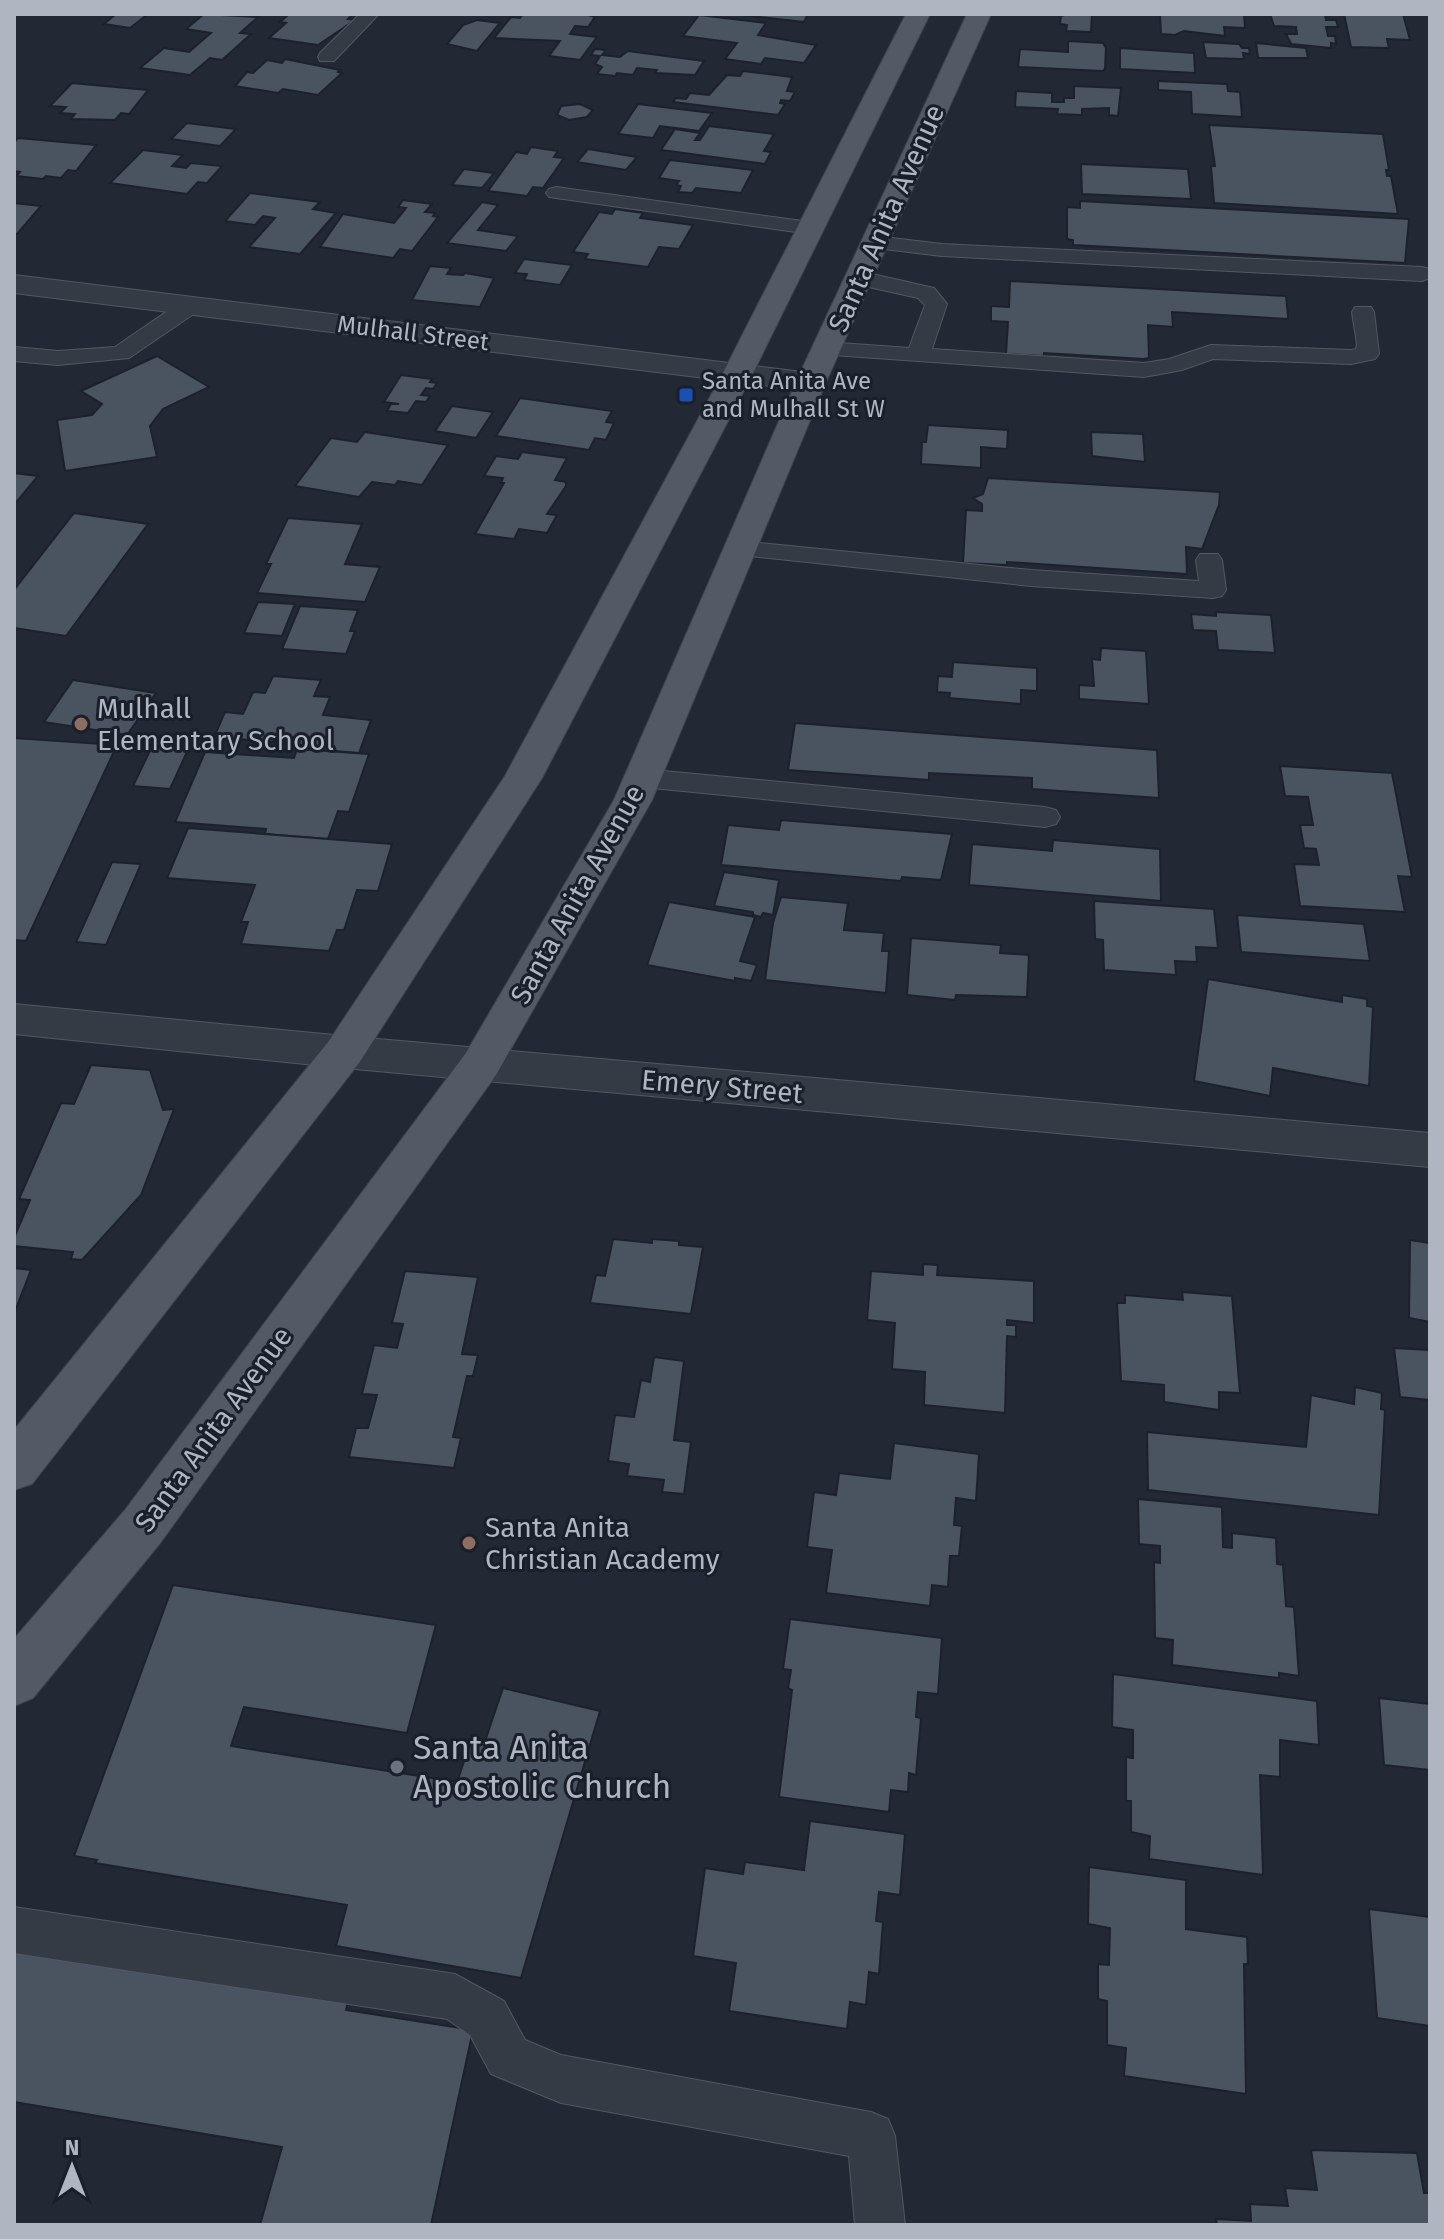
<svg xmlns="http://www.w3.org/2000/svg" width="1444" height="2239" font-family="'Fira Sans',sans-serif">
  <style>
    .building { fill: #4a5360; stroke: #1c222c; stroke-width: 2 }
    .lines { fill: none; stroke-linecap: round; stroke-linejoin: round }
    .service-casing { stroke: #525963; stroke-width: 2 }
    .minor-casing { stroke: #525963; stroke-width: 2 }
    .primary-casing { stroke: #3e444f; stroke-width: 2 }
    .service { fill: #353b45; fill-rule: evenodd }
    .minor { fill: #353b45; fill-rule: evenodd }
    .primary { fill: #535a65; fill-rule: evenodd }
    .transit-dot { fill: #1a4fb4; stroke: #1a202a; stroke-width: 3 }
    .education-dot { fill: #8d6e63; stroke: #1a202a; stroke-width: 3 }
    .worship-dot { fill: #6b7280; stroke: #1a202a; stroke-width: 3 }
    .labels { text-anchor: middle; stroke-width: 6; stroke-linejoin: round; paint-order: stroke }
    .far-street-label { font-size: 24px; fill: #afb6c2; stroke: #1a202a }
    .far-poi-label { font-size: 24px; fill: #afb6c2; stroke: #1a202a; text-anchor: start }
    .street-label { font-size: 28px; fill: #afb6c2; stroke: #1a202a }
    .poi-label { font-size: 28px; fill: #afb6c2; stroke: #1a202a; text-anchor: start }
    .near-poi-label { font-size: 34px; fill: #afb6c2; stroke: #1a202a; text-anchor: start }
  </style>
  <rect width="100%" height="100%" fill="#222934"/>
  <g class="building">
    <path d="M116,14h32l-18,14 -26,-4z"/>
    <path d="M204,14l54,3 -18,16 11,1 -29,26 -12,-2 -20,17 -50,-7 24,-20 25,4 22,-19 -25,-4z"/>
    <path d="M289,14h64l-5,5 7,1 -37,25 -49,-7 17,-15 -6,-1z"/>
    <path d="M523,14h70l-2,2 4,1 -7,10 -13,-1 -5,8 27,3 -17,23 -31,-4 11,-15 -66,-3 17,-21 9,1z"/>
    <path d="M733,14h75l-4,8z"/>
    <path d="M1068,14h24l-1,18 -25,-1 1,-6 -7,-1 1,-8z"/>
    <path d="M1160,14h84l1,14 -21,-1 1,9 -41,-5 -9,4 -14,-1z"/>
    <path d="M1270,14h55l1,6h10l2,7h-12l2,9h7l1,8 -5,-1v5l-40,-4 -5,-10h11l-1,-7 -22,-1z"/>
    <path d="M1344,14h59l7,26 -23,-1 2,9 -38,-1z"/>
    <path d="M699,15l67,8 -8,12 58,10 -12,18 -39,-5 -4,6 -36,-5 12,-16 -54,-7z"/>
    <path d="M477,20l23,3 -23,28 -30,-7 16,-19z"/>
    <path d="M1068,41l35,2 3,5 -1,21 -2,2 -85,-4 2,-18 48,3z"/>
    <path d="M1203,42l36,2 3,4h7l1,6 -7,-1 1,6 -38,-1z"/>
    <path d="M1256,43l50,5 2,10h-50z"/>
    <path d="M1120,48l74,5 1,20 -75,-4z"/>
    <path d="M595,49l11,1 -4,5 18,2 8,-6 76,10 -9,14 -40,-2 2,-3 -20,-2 -4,7 -16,-2 -2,3 -18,-2 5,-7 -7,-3 5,-8 -9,-1z"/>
    <path d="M285,59l55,11 -2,2 4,1 -24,22 -35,-6 -5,4 -43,-7 12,-14 6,1 14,-13 15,3z"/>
    <path d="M743,71l49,6 -5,14 8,1 -5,9 -9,-1 -1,3 5,1 -7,11 -105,-13 3,-4 10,1 4,-6 19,2 18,-20 13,1z"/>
    <path d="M1158,81l69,3 1,7 12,1 2,25 -50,-3 -1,-22 -33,-2z"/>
    <path d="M72,83l76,7 -19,24 -8,-1 -6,7 -44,-1 4,-5 -15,-1 6,-6 -16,-1z"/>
    <path d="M1074,86l47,2 -3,28 -9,-1v-7l-27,1v6l-25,-1 1,-5 -43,-2 1,-16 36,2v9h12v-4h10z"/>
    <path d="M580,104l13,6 -6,7 -18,3 -12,-5 4,-9z"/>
    <path d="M638,104l74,9 -13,18 -39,-5 -7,12 -35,-4z"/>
    <path d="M187,123l49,6 -16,17 -49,-7z"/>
    <path d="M1209,125l174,9 6,36h-3l1,6h4l7,38 -184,-11 -3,-37h4z"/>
    <path d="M709,126l65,8 -10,17 7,1 -6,12 -104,-14 14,-21 25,4 -5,7h5z"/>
    <path d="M18,138l78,7 -20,26 -8,-1 -7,8 -15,-2 -3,3 -27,-3 4,-4 -6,-1v-29z"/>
    <path d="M531,147l27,4 -4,6 10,1 -21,30 -10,-1 -6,9 -39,-5 28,-39 11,2z"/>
    <path d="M588,149l49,8 -11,13 -49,-8z"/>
    <path d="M143,150l40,5 -11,11 14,2 5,-5 31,3 -15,17 -9,-1 -11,12 -77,-11z"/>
    <path d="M670,160l83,10 -12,23 -45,-5 -4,5 -14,-1 3,-6 -5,-1 3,-4 -20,-3z"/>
    <path d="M1081,164l107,5 3,30 -109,-5z"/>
    <path d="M464,169l30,4 -12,15 -30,-3z"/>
    <path d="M250,193l70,9 -7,7 23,4 -36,41 -51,-7 26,-29 -12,-2 -8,9 -30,-4z"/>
    <path d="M403,200l29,4 -7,8 10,1 -2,3 5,1 -26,34 -12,-2 -7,9 -73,-11 23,-33 51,9 12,-15 -8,-1z"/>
    <path d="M1080,201l329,18 -4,44 -332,-18v-5l-6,-1v-32l13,1z"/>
    <path d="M482,202l16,3 -20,25 40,6 -12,15 -59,-8z"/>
    <path d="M14,203l27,3 -24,28h-3z"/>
    <path d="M615,209l28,4 -3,5 53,7 -14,24 -20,-2 -11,20 -63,-8 3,-5 -15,-2 26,-40 13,2z"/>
    <path d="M524,259l48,6 -12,20 -36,-5 3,-6 -12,-1z"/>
    <path d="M430,266l21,2 -4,6 16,1 2,-2 29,5 -14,29 -68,-7z"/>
    <path d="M1010,281l276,15 2,20v3l-116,-7 1,15 -25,-2 1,33 -5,1 -100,-6v3l-38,-2 2,-32 -17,-1v-15l18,1z"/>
    <path d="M157,356l52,31 -46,22 -13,17 7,31 -92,14 -8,-51 35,-5 10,-11 -21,-13z"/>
    <path d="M401,375l31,4 -2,3 7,1 -4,6 -7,-1 -5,7 9,1 -4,6 -10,-1 -8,12 -21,-2 4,-7h8l-15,-2z"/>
    <path d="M520,398l92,13 -6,11 8,1 -8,17 -11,-2 -6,12 -93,-14z"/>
    <path d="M452,406l41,6 -17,26 -41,-7z"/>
    <path d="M928,425l80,5 -1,19 -26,-2v21l-60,-4 1,-22h4z"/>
    <path d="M365,432l83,13 -26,40 -24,-4 -3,4 -23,-3 -13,15 -64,-11 36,-48 26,4z"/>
    <path d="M1091,432l52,2 2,28 -53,-6z"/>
    <path d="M522,452l45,6 -12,22 11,2v4l-19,28 10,1 -10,18 -28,-4 -5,10 -39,-5 29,-51h-3l2,-5 -19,-2 12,-20 22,3z"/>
    <path d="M14,473l24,3 -24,29z"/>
    <path d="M988,478l232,14 -1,13 -17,44 -16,-2 1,27 -180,-12v3l-44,-2 3,-53 16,1v-7l-9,-6 10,-4z"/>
    <path d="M74,513l74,11 -82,112 -52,-8v-38z"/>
    <path d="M288,518l74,6 -17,40 35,3 -15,35 -108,-9 14,-29h-5z"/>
    <path d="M258,602l37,2 -13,32 -38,-3z"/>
    <path d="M300,606l58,4 -8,21h5l-9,23 -64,-5z"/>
    <path d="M1216,612l55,3 4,38 -57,-3 -2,-19 -23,-1 -2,-16 25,2z"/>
    <path d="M1101,648l45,3 3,53 -70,-5v-14l15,1 -2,-27 8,1z"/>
    <path d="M953,662l84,6v23l-16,-1v14l-72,-6 1,-5 -13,-1 1,-16 14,1z"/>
    <path d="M273,676l48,4 -7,16 16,1 -7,18 48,5 -12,33 -50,-4 -10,-5 -85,-7 11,-25 18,2 10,-22 12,1z"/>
    <path d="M73,680l83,13 -29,42 -83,-13z"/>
    <path d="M795,723l362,27 2,48 -127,-9v-11l-103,-5v7l-141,-10z"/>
    <path d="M14,738l103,7 -91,196 -12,-1z"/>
    <path d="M155,740l36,3 -21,46 -37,-3z"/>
    <path d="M297,749l72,5 -20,58 -11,-1 -10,28 -63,-5 1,-5 -91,-7 30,-70 89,6z"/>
    <path d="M1280,766l112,7 20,104 -14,-1 7,36 -105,-6 -6,-42 25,1 -3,-16 -12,-1 -4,-23h13l-5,-28 -23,-1z"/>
    <path d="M781,820l171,14 -11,46 -39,-3 -1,4 -180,-16 7,-40 51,5z"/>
    <path d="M188,828l140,11 64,5 -14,47 -21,-1 -13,40h-7l-8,21 -88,-7 7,-22h-7l14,-37 -88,-7z"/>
    <path d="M1053,840l107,9 1,52 -192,-16 3,-41 80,7z"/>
    <path d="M112,862l29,2 -35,81 -30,-3z"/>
    <path d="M724,872l55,8 -6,35 -10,-2 -2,4 -8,-2v-3l-39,-6z"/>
    <path d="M781,897l67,6 -4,27 40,3 -2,18h7l-3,42 -121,-13 8,-57z"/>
    <path d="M1094,901l120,8 4,39 -22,-1 1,15 -22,-1 1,14 -72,-5 -1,-30 -8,-1z"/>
    <path d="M669,902l86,15 -15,44 17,4 -6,16 -16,-3v3l-88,-16z"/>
    <path d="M1237,915l127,9 6,37 -129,-9z"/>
    <path d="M911,938l90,7 -1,8 29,2 -2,42 -71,-2 -1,5 -48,-5z"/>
    <path d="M1208,979l134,23v-7l25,4v7l6,1 -4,79 -96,-18 -3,28 -76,-15z"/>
    <path d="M91,1065l59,5 13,40 11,-1 -33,86 -59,65 -11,-1 2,-7 -59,-6v-8l16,-38 -11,-1 42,-96 13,1z"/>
    <path d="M613,1239l39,4v-4l27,2v4l24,2 -12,67 -101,-11 6,-28 9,1z"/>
    <path d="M1410,1240l20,3v79l-21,-4z"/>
    <path d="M923,1264l15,1 -1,10 97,6v42l-27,-3v5h9v12l-9,-1 -2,77 -81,-8 1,-33 -33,-3 3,-46 -28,-3 4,-49 52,4z"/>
    <path d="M14,1268l17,2 -16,41h-1z"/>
    <path d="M405,1271l73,6 -16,77 16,1 -5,21h-6l-14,61 8,1 -7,30 -105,-11 7,-29h12l9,-33 -15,-1 12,-49 23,3 6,-24 -11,-1z"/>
    <path d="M1182,1292l50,4 8,97 -21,-1v18l-55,-8v-17l-43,-4 -4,-78h8v-8l58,5z"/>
    <path d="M1394,1348l36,2v50l-30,-3z"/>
    <path d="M654,1357l30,4 -10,79 17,2 -7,52 -22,-2 2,-12 -37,-4 2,-12 -21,-3 7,-46 19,2 7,-37 9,2z"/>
    <path d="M1355,1387l27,6 -1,16 4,1 -6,105 -231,-25 -1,-58 159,15 5,-52 43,9z"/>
    <path d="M894,1443l85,11 -3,47 -20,-3 -2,27 8,1 -3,30h-9l-2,31 -16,-2 -2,21 -104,-13 6,-43 -25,-3 7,-55 22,3 3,-22 51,6z"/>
    <path d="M1138,1499l84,8 1,40 9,1v-15l44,5 1,26 6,1 3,41 8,1 5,69 -20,-3v5l-107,-13 1,-25 -18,-2 -1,-76 6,1v-17l-21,-2z"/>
    <path d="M173,1585l263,40 -29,108 -163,-26 -13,39 226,36 15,-44 13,3 18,-53 97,23 -79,267 -185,-32 11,-41 -252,-42 2,-3 -23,-4z"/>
    <path d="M790,1619l152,19 -4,56 -20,-2 -2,25 5,1 -5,57 -7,-2 -1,19 -17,-2 -2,22 -110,-15 13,-107 -4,-2 3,-18 -8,-1z"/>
    <path d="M1113,1674l204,27 2,44 -39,-5v37l-20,-2 3,100 -114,-16 1,-23 -19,-4v-31h-5v-44l7,1v-28l-21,-3z"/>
    <path d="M1379,1698l51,6v66l-46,-5z"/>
    <path d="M810,1821l95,13 -5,61 -21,-3 -3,29 7,1 -4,52 -10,-2 -3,33 -16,-3 -3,27 -118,-18 7,-48 -43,-7 12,-88 38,6 2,-12 59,8z"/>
    <path d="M1089,1867l97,13v49l61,8 1,27h-4l2,130 -122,-18 2,-28 -19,-3v-44l-9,-2v-35l11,1 1,-37 -22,-4z"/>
    <path d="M1369,1909l61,8v109l-53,-8z"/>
    <path d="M14,1949l334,53 -2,8 127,20 -42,195h-171l22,-78 -268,-45z"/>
    <path d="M1311,2150l106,3 7,40h6v32h-213l-1,-6 35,2 -1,-17 38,2 -3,-18 32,2z"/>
  </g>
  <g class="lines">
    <defs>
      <g id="service">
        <path d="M360,14h19l-45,47h-14l-2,-4 2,-4z"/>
        <path d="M556,187l254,35 11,6 -11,6 -261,-37 -3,-4 3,-4z"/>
        <path d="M875,236l67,8 480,23 8,2v9l-8,3 -480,-25 -75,-9 -3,-5z"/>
        <path d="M859,271l75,17 13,16 -15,45 212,14 25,-4 42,-14 140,5 5,-1 1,-5 -5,-32 3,-5h16l3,5 5,42 -4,5 -24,5 -138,-5 -31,11 -38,7 -326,-23 -4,-5 4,-5 8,-2 83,6 16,-43 -7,-7 -67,-15 -3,-5 3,-5z"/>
        <path d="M190,299l11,7 -3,5 -69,47 -71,7 -44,-4v-14l44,4 57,-4 67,-46z"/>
        <path d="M740,541l291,29 168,11 -3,-21 4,-6h18l4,6 4,30 -4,6 -9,2 -182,-12 -300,-32 -4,-5 4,-5z"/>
        <path d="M642,769l403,38 11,3 4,7 -4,7 -11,3 -413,-41 -5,-7 5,-7z"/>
        <path d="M14,1907l441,67 49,27 21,39 36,15 310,57 17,7 7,17 10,89h-50l-6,-69 -288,-53 -70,-29 -21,-39 -23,-16 -433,-66z"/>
      </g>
      <g id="minor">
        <path d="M14,275l797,98 11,3 4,6 -4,6 -11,3 -797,-98z"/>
        <path d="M14,1004l330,32 1086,97v34l-1086,-99 -330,-34z"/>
      </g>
      <g id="primary">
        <path d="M906,14h24l-177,359 -211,405 -183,285 -327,421 -18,6v-60l315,-389 176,-265 218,-403z"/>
        <path d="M967,14h24l-165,368 -174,418 -156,275 -335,467 -128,156 -19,8v-67l111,-129 341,-457 148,-253 182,-418z"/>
      </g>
    </defs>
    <use href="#service" class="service-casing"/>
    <use href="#minor" class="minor-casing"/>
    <use href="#primary" class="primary-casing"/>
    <use href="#service" class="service"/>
    <use href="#minor" class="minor"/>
    <use href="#primary" class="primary"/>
  </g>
  <rect class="transit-dot" x="678" y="387" width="16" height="16" rx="4"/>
  <g class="education-dot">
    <circle cx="81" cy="724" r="8"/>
    <circle cx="469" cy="1543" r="8"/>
  </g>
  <circle class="worship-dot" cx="397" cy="1767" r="8"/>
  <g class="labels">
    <g class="far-street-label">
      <text transform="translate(413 333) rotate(7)" y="8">Mulhall Street</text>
    </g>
    <g class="far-poi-label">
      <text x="702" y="389">Santa Anita Ave<tspan x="702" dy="28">and Mulhall St W</tspan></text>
    </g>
    <g class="street-label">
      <text transform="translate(886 218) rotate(-66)" y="10">Santa Anita Avenue</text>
      <text transform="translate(577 894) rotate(-61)" y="10">Santa Anita Avenue</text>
      <text transform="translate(722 1086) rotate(5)" y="10">Emery Street</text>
      <text transform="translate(213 1429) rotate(-54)" y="10">Santa Anita Avenue</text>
    </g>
    <g class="poi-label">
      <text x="97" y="718">Mulhall<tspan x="97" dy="32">Elementary School</tspan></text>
      <text x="485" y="1537">Santa Anita<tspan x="485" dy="32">Christian Academy</tspan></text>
    </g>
    <g class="near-poi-label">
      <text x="413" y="1759">Santa Anita<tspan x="413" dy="39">Apostolic Church</tspan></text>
    </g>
  </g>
  <rect width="1444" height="2239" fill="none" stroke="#afb6c2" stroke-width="32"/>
  <g transform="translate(72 2167)" stroke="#1a202a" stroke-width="6" paint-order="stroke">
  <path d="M0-6L14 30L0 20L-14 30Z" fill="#afb6c2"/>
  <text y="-12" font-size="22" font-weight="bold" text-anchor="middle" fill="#afb6c2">N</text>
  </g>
</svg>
